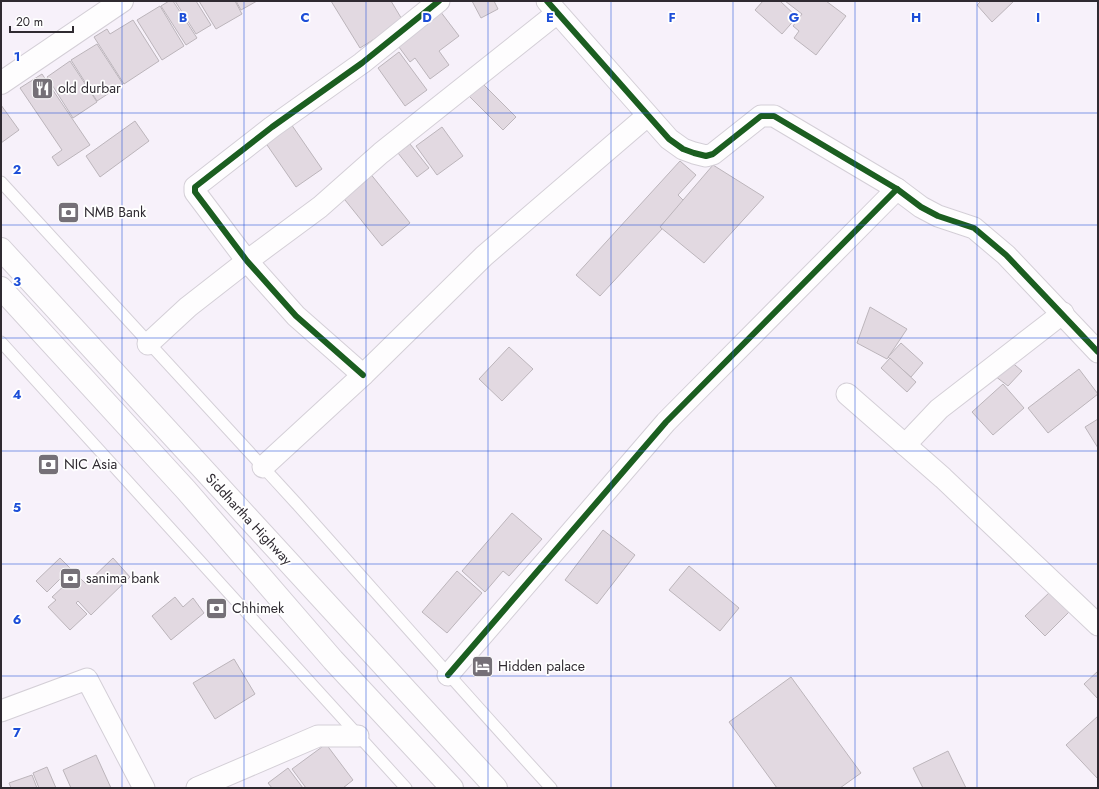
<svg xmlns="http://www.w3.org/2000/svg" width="1099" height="789" font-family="Jost,sans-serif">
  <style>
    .building { fill: #e2d9e1; stroke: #bcb5bb }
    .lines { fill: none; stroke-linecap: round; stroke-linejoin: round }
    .lane-casing { stroke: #d4cfd7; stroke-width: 13 }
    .street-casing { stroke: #d4cfd7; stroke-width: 23 }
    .secondary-casing { stroke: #d4cfd7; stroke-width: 24 }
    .highway-casing { stroke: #d4cfd7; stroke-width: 24 }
    .lane { stroke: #fefdfe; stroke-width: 11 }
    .street { stroke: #fefdfe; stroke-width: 21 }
    .secondary { stroke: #fefdfe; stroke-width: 22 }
    .highway { stroke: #fefdfe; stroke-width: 22 }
    .cycleway-casing { stroke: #fff; stroke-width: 8 }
    .cycleway { stroke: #1b5e20; stroke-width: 6 }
    .grid { fill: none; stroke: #1d4ed8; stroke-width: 1; stroke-opacity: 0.55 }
    .labels { text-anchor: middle; stroke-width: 3.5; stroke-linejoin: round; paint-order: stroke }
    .poi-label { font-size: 14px; fill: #2f2a31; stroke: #fff; text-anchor: start }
    .street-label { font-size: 14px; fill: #2f2a31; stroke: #fff }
    .grid-label { font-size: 13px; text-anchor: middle; font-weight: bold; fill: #1d4ed8; stroke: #fff; stroke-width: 3.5; stroke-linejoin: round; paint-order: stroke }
  </style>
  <rect width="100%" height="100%" fill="#f7f1fa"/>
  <g class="building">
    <path d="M169,1h4l24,37 -11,7 -25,-39z"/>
    <path d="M175,1h21l15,24 -15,9z"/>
    <path d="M199,1h36l7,13 -26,15z"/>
    <path d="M236,1h21l-16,9z"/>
    <path d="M331,1h60l12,20 -43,27z"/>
    <path d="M472,1h22l4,8 -17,9z"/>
    <path d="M763,1h17l17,16 -15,17 -27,-24z"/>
    <path d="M785,1h41l20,15 -30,39 -22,-17 5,-7 -6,-5 9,-12z"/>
    <path d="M981,1h33l-22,21 -15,-17z"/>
    <path d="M160,6l24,40 -22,14 -25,-40z"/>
    <path d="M440,11l19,25 -20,15 10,14 -19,14 -15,-21 -5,4 -14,-19z"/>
    <path d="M133,20l26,41 -35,23 -30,-47 13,-8 3,5z"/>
    <path d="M97,44l26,40 -26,17 -26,-41z"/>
    <path d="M399,52l28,38 -22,16 -27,-38z"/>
    <path d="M70,61l27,41 -24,16 -26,-41z"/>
    <path d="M42,74l48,71 -32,21 -6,-9 10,-7 -42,-62z"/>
    <path d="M482,83l34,34 -13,13 -34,-34z"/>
    <path d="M1,105l18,25 -18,13z"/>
    <path d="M135,121l14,20 -49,36 -14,-21z"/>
    <path d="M291,124l31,45 -26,18 -31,-45z"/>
    <path d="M442,127l21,29 -26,19 -21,-29z"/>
    <path d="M410,144l19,24 -12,9 -19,-24z"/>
    <path d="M680,161l16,14 -18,20 6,6 -24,26 2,2 -62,67 -24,-21z"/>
    <path d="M713,165l51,32 -60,66 -44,-36z"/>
    <path d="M369,172l41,51 -28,23 -41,-51z"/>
    <path d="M870,307l37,22 -20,30 -30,-16z"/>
    <path d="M901,343l22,20 -12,14 -23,-20z"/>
    <path d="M509,347l24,22 -31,32 -23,-22z"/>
    <path d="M890,358l26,24 -9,10 -26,-24z"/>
    <path d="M1009,360l13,11 -14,15 -13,-10z"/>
    <path d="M1079,369l19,25 -50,39 -20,-25z"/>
    <path d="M1003,384l21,24 -31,27 -21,-23z"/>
    <path d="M1098,419v29l-13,-21z"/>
    <path d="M512,513l30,26 -33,37 -6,-5 -18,21 -23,-21z"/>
    <path d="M603,530l32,25 -38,49 -32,-24z"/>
    <path d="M60,558l26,26 27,-26 17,19 -39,38 -13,-14 -2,2 11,11 -17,16 -22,-23 8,-7 -4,-3 14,-13 -6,-5 -13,13 -11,-11z"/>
    <path d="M689,566l50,42 -19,23 -51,-41z"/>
    <path d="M457,571l25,22 -35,40 -25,-21z"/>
    <path d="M1052,590l19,20 -26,26 -20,-20z"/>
    <path d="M175,597l8,10 10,-9 11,15 -33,27 -19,-24z"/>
    <path d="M234,659l21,35 -40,25 -22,-36z"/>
    <path d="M1098,671v28l-14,-15z"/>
    <path d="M791,677l70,96 -21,15h-63l-48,-66z"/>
    <path d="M1098,716v63l-32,-34z"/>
    <path d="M326,744l27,36 -10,8h-37l-14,-19z"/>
    <path d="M948,751l18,37h-43l-10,-20z"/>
    <path d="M96,755l15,33h-40l-8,-18z"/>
    <path d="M47,767l9,21h-17l-6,-15z"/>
    <path d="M288,768l15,20h-31l-4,-5z"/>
    <path d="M32,775l5,13h-26l-2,-5z"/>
  </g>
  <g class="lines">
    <defs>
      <g id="lane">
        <path d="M1,182c98,108 197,214 295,321 85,95 169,191 255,285"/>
        <path d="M1,342l405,446"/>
      </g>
      <g id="street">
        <path d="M547,1l122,138 14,10 11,4 12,3 7,-2 48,-38h13l123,73 24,18 17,9 36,12 32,27 92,97"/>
        <path d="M148,344l40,-37 59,-46 73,-54 61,-54 176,-140"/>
        <path d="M363,375l-67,-59 -49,-55 -52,-69v-5l77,-60 90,-64 77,-62"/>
        <path d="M847,394l96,84 155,147"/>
        <path d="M905,445l34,-36 124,-96"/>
        <path d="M263,467l100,-92 121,-119 163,-140"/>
        <path d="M448,675l218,-253 231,-233"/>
        <path d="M1,711l86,-32 57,109"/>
        <path d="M197,788l121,-52h40"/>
      </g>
      <path id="secondary" d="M1,83l121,-82"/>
      <g id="highway">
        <path d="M1,249l495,539"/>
        <path d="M1,288l185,202 147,170 119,128"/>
      </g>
    </defs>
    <use href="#lane" class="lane-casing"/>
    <use href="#street" class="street-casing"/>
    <use href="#secondary" class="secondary-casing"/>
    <use href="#highway" class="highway-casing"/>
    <use href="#lane" class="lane"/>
    <use href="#street" class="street"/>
    <use href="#secondary" class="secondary"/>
    <use href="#highway" class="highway"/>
    <defs>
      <g id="cycleway">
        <path d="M547,1l122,138 14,10 11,4 12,3 7,-2 48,-38h13l123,73 24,18 17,9 36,12 32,27 92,97"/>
        <path d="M363,375l-67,-59 -49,-55 -52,-69v-5l77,-60 90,-64 77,-62"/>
        <path d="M448,675l218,-253 231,-233"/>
      </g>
    </defs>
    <use href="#cycleway" class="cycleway-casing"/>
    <use href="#cycleway" class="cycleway"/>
  </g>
  <path class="grid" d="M122,1v787M244,1v787M366,1v787M488,1v787M611,1v787M733,1v787M855,1v787M977,1v787M1,113h1097M1,225h1097M1,338h1097M1,451h1097M1,564h1097M1,676h1097"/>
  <defs>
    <symbol id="restaurant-square" viewBox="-11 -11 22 22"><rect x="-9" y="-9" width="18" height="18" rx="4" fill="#757077" stroke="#fff"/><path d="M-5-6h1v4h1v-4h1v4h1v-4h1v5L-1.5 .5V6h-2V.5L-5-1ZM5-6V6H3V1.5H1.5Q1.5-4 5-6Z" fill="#fff"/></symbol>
    <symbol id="bank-square" viewBox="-11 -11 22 22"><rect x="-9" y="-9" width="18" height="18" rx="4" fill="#757077" stroke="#fff"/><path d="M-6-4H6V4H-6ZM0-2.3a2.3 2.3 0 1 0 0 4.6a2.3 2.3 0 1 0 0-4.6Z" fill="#fff"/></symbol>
    <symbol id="hotel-square" viewBox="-11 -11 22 22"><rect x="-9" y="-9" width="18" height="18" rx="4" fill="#757077" stroke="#fff"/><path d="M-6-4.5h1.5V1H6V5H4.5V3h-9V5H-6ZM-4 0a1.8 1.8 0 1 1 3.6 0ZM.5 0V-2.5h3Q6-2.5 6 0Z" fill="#fff"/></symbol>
  </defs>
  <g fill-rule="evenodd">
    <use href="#restaurant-square" x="30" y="76" width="25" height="25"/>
    <use href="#bank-square" x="56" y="200" width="25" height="25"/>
    <use href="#bank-square" x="36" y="452" width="25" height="25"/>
    <use href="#bank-square" x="58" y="566" width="25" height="25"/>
    <use href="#bank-square" x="204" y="596" width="25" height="25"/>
    <use href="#hotel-square" x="470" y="654" width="25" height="25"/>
  </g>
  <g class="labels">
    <g class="poi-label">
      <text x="58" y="93">old durbar</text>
      <text x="84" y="217">NMB Bank</text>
      <text x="64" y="469">NIC Asia</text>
      <text x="86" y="583">sanima bank</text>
      <text x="232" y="613">Chhimek</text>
      <text x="498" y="671">Hidden palace</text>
    </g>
    <g class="street-label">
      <text transform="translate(249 519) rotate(47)" y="5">Siddhartha Highway</text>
    </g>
  </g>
  <g class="grid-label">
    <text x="183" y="22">B</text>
    <text x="305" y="22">C</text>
    <text x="427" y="22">D</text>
    <text x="550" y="22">E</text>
    <text x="672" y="22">F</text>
    <text x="794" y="22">G</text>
    <text x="916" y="22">H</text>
    <text x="1038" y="22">I</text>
    <text x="17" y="61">1</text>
    <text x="17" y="174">2</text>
    <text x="17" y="286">3</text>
    <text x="17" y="399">4</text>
    <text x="17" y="512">5</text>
    <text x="17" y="624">6</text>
    <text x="17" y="737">7</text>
  </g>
  <rect width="1099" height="789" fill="none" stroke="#2f2a31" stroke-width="4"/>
  <path d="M10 26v6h63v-6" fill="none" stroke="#2f2a31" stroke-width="2"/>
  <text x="16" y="26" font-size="12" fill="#2f2a31" stroke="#ffffff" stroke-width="3" paint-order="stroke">20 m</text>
</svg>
